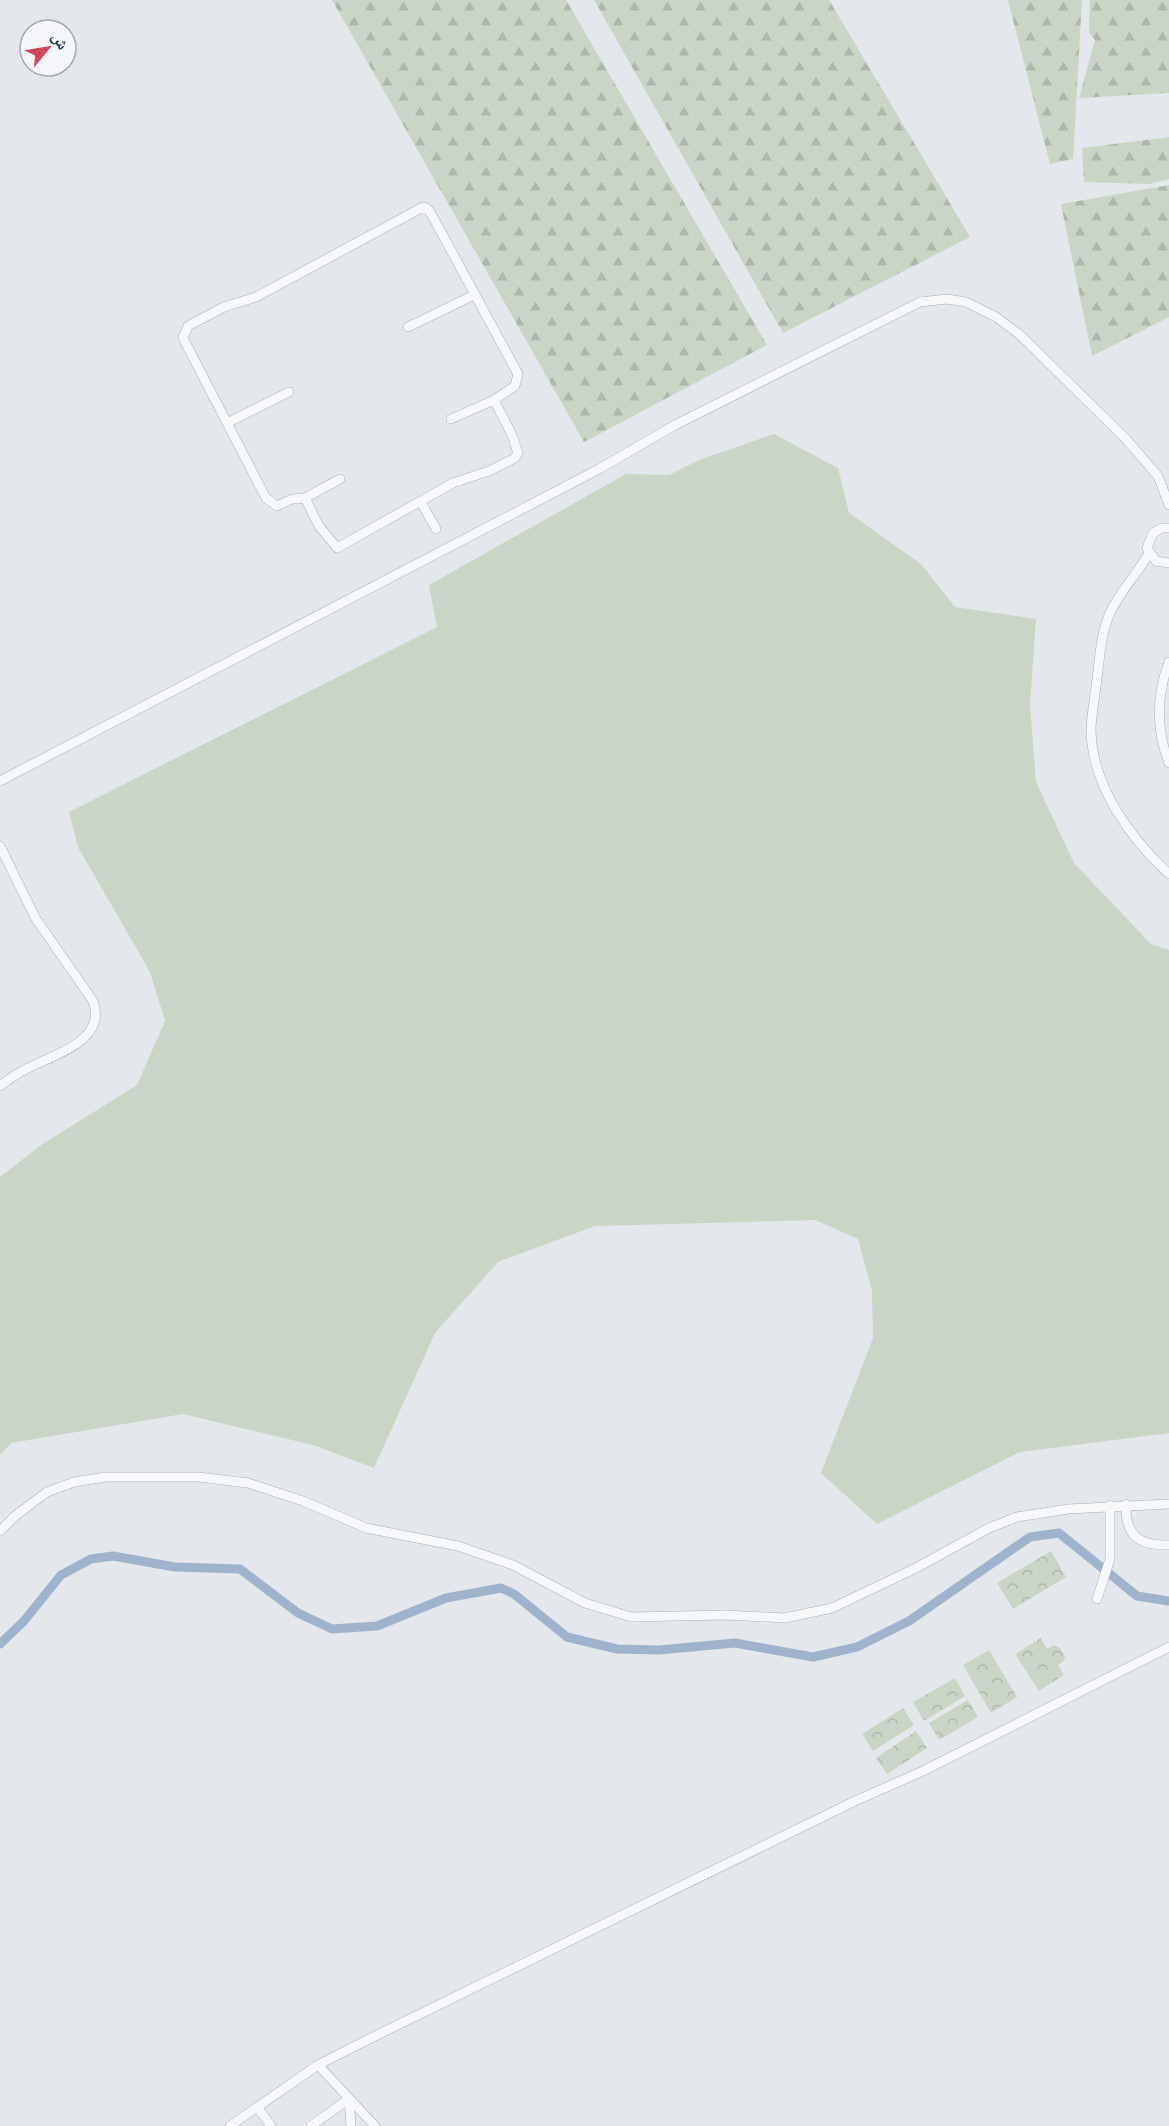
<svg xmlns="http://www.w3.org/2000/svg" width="1169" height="2126" font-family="'PT Sans Narrow','Noto Naskh Arabic',sans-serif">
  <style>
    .green { fill: #c9d6c5 }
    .forest { fill: url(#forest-firs) }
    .park { fill: url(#park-crowns) }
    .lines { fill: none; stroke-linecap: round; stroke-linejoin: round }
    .canal { stroke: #9fb4cc; stroke-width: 9 }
    .street-casing { stroke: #a9aeb7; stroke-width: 10 }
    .street { stroke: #f7f8fa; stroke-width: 9 }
  </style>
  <defs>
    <pattern id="forest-firs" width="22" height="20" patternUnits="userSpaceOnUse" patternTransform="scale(1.5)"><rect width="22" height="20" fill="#c9d6c5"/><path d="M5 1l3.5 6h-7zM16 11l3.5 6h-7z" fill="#adb8ab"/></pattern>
    <pattern id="park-crowns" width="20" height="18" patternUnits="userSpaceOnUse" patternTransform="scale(1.5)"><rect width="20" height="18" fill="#c9d6c5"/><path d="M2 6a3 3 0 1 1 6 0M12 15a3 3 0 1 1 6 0" fill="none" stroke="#adb8ab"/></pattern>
  </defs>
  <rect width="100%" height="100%" fill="#e4e7ec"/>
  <path class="green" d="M774,434l64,34 11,45 72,51 34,43 81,12 -6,85 6,78 38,81 77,81 18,6v483l-149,19 -143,72 -56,-51 52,-135 -1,-47 -14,-52 -43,-19 -220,6 -97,36 -63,71 -61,135 -61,-23 -130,-31 -172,29 -11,12v-278l41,-32 96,-60 28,-64 -15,-49 -72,-125 -9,-35 368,-185 -8,-42 197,-111 43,1 30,-15z"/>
  <g class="forest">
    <path d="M332,0h234l201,345 -183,97z"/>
    <path d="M594,0h235l141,237 -187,96z"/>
    <path d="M1008,0h74l-9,159 -23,5z"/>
    <path d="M1090,0h79v93l-90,5 16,-58 -6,-7z"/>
    <path d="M1169,137v42l-20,5 -65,-2 -2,-34z"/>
    <path d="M1169,185v132l-77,39 -31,-152z"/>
  </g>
  <g class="park">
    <path d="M1051,1551l15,26 -53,32 -16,-26z"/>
    <path d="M1041,1638l6,11 7,-4 5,2 6,9 -1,5 -6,4 6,10 -25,16 -24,-37z"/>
    <path d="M989,1650l28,47 -26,16 -28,-48z"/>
    <path d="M955,1678l10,18 -41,25 -11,-19z"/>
    <path d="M968,1700l10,17 -39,23 -10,-17z"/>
    <path d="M903,1708l11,17 -41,26 -11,-17z"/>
    <path d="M916,1731l11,17 -40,26 -11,-16z"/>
  </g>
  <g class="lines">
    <path class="canal" d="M0,1644l24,-23 37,-46 30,-16 22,-3 62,11 65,2 58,44 34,16 45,-3 69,-28 55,-10 13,6 53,43 50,12 42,1 76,-7 78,14 44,-10 52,-26 121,-84 29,-4 78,63 32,5"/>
    <defs>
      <g id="street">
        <path d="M423,207l5,2 6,10 84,155 -3,12 -21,14 18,35 6,18 -3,5 -26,13 -36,12 -116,65 -18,-22 -14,-28 -13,1 -15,7 -11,-8 -83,-160 5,-12 36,-19 32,-10z"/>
        <path d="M408,327l66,-32"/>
        <path d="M451,419l43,-19"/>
        <path d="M229,422l60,-30"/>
        <path d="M305,498l35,-19"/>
        <path d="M421,502l15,27"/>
        <path d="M1169,528h-7l-9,5 -6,15 9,13 13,2"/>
        <path d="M1149,553c-11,20 -28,37 -38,58 -10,20 -11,45 -14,67 -2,17 -5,34 -6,50 0,57 39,110 78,146"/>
        <path d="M1169,662c-13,34 -13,67 0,101"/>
        <path d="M0,781l599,-312 76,-44 245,-123 27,-3 19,3 30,15 23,17 106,104 33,38 11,29"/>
        <path d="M0,846l36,73 57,82c15,40 -40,54 -65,67 -10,5 -19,11 -28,18"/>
        <path d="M1126,1504c-1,32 13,42 43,41"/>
        <path d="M0,1531l15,-15 32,-24 27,-10 32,-5h93l49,6 55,18 63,27 92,18 55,19 72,38 46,14 94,-2 60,3 47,-10 84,-40 73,-40 28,-11 51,-8 101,-5"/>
        <path d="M1097,1599l13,-40v-54"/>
        <path d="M318,2065l57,61"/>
        <path d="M257,2107l14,19"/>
        <path d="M230,2126l88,-61 49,-25 488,-239 68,-30 246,-124"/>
        <path d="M311,2126l38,-27 2,27"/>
      </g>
    </defs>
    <use href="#street" class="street-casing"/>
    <use href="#street" class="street"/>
  </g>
  <g transform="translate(48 48) rotate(60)"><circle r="28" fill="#f4f6f9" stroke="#a4a8b1" stroke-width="1.5"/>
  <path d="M0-4.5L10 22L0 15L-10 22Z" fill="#d1495b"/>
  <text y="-9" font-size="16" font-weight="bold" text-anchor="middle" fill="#2b3445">ش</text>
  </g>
</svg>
